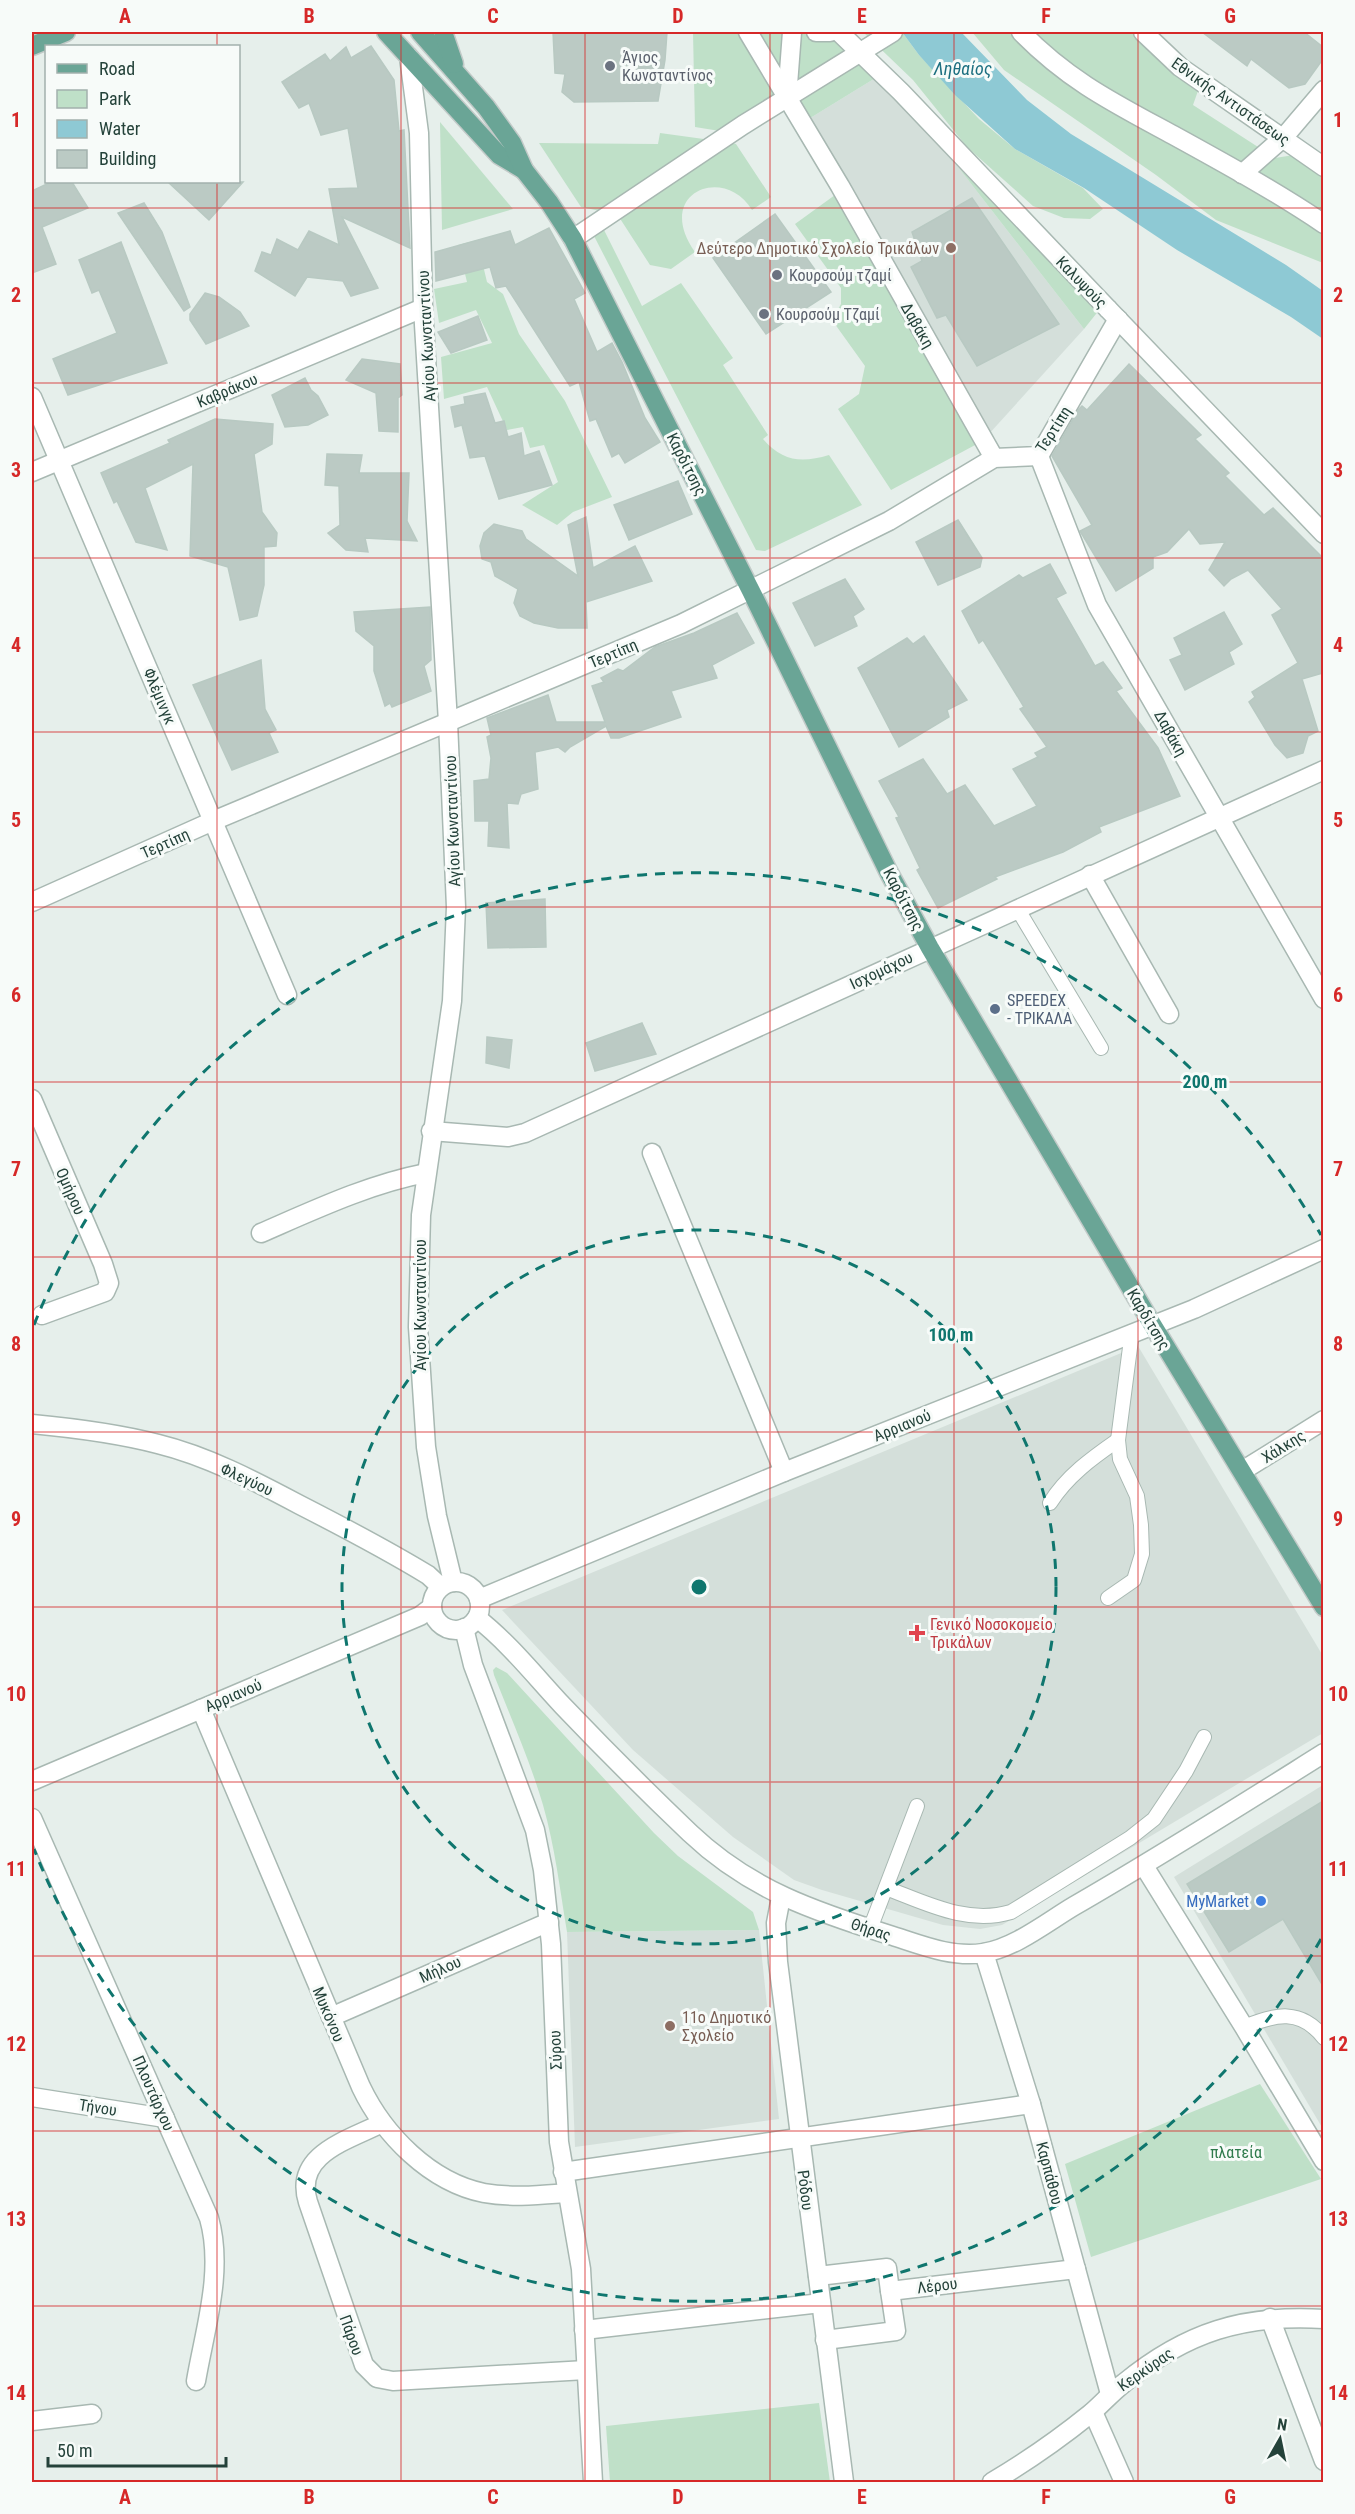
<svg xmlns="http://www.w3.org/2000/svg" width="1355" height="2514" font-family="'Roboto Condensed',sans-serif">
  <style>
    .built { fill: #d4dfda }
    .green { fill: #bfe0c8 }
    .water { fill: #8ec9d4 }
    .building { fill: #bbcac4; stroke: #b8c9c2; stroke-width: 1.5 }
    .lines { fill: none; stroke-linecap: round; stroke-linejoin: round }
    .service-casing { stroke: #a8b8b2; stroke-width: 16 }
    .pedestrian-casing { stroke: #a8b8b2; stroke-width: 21 }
    .minor-casing { stroke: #a8b8b2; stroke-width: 21 }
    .tertiary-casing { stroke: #a8b8b2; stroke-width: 21 }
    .primary-casing { stroke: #c2cac8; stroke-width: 21 }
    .service { stroke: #fff; stroke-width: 14 }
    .pedestrian { stroke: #fff; stroke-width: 18 }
    .minor { stroke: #fff; stroke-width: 18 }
    .tertiary { stroke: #fff; stroke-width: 18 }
    .primary { stroke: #6aa596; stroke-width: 18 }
    .grid { fill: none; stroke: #d62828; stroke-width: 1.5; stroke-opacity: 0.55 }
    .ring { fill: none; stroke: #0f766e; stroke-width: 3; stroke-dasharray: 10 8 }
    .worship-dot { fill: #6b7280; stroke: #f7fbf9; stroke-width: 2 }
    .education-dot { fill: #8d6e63; stroke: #f7fbf9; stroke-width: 2 }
    .service-dot { fill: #5c6f8a; stroke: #f7fbf9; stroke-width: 2 }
    .health-dot { fill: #e0444e; stroke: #f7fbf9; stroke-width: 2 }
    .shop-dot { fill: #3f7fe0; stroke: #f7fbf9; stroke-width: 2 }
    .labels { text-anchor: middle; stroke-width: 6; stroke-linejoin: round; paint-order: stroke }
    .worship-label { font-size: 16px; fill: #5b616d; stroke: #f7fbf9; text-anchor: start }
    .street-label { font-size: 16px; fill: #24423a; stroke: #f7fbf9 }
    .education-label { font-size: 16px; fill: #785e54; stroke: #f7fbf9; text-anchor: end }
    .service-label { font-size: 16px; fill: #4e5e75; stroke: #f7fbf9; text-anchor: start }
    .health-label { font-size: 16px; fill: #be3a42; stroke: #f7fbf9; text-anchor: start }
    .shop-label { font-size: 16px; fill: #366cbe; stroke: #f7fbf9; text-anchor: end }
    .park-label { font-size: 16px; fill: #2d7a4b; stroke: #f7fbf9 }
    .water-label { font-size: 18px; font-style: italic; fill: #1c6f80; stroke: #f7fbf9 }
    .centre { fill: #0f766e; stroke: #f7fbf9; stroke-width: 3 }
    .ring-label { font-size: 18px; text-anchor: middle; font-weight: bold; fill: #0f766e; stroke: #f7fbf9; stroke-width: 6; stroke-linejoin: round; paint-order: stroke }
    .neatline { fill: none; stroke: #d62828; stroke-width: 2 }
    .grid-label { font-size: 20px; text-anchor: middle; font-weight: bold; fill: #d62828 }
  </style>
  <rect width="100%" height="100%" fill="#e6efeb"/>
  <g class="built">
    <path d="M877,77l81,90 126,162 -96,106 -181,-315z"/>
    <path d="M1138,1346l185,310v77l-321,192 -22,4 -37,-4 -121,-35 -28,-10 -61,-43 -100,-87 -131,-140z"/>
    <path d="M1323,1785v344l-149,-252z"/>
    <path d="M759,1930l20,189 -204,28 -8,-215z"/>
  </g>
  <g class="green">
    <path d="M693,32h140l20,19 -127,81 -31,-5z"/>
    <path d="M863,32h39l17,23 60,64 36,30 68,39 20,21 -13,10 -26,-1 -31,-12 -66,-59 -54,-67z"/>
    <path d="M972,32h160l18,21 49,35 -6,17 82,53 19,-3 29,20v88l-107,-43 -60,-45 -152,-105z"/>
    <path d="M860,62l17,15 -70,43 -11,-19z"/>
    <path d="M440,122l73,87 -71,21z"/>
    <path d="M660,133l51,7 -111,71 -19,-4 -42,-64 119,1z"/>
    <path d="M727,142l9,2 35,53 -19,13c-28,-46 -99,-17 -57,42l-24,17 -21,-4 -31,-48z"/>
    <path d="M958,167l142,142 -16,20z"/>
    <path d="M835,195l142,249 -86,46 -53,-81 21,-15 6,-28 -33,-46 9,-16v-16l-46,-64z"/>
    <path d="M604,230l38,76 39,-23 52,75 -10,7 45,70 -5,4c20,23 39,24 66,16l33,50 -97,46 -9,-1 -162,-314z"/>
    <path d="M477,240l10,42 16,12 16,40 46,67 47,96 -39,15 -16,13 -35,-20 36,-23 -14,-37 -14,3 -7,-21 -16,3 -20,-43 -43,12 -3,-42 51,-14 -16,-33 -37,13 -5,-34 33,-7 -9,-37z"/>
    <path d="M496,1667l11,6 147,160 24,23 75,56 6,18 -192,2c-7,-42 -12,-85 -24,-127 -13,-44 -32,-87 -49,-130l-1,-5z"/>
    <path d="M1260,2084l61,95 -230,78 -26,-93z"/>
    <path d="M819,2403l11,79h-220l-4,-56z"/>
  </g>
  <path class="water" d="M902,32h59l66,68 44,34 215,131 37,26v48l-32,-22 -114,-67 -93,-62 -69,-39 -60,-54 -36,-40z"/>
  <g class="building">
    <path d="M553,32h114l-2,28 -7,41 -84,1 -12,-10 3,-18 -10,-1z"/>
    <path d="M1202,32h102l19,15v12l-18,25 -16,4 -38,-29 -4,7z"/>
    <path d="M371,46l23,34 5,51 5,-1 6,118 -68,-31 36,71 -27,8 -8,-15 -36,-4 -12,19 -40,-25 7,-19 9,3 6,-16 21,11 11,-19 30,14 -10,-56 29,-1 -10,-60 -27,7 -12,-32 -10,5 -17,-26 43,-28 5,7 16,-14 5,11z"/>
    <path d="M51,182h21l16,26 -46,19 14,37 -24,9v-82z"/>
    <path d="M168,182h75l-34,38z"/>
    <path d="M972,198l87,126 -82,42 -31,-51 -9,3 -26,-51 11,-6 -10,-29z"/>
    <path d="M144,203l18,29 28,75 -6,4 -66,-98z"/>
    <path d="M775,214l56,78 -65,42 -53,-76z"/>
    <path d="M549,228l36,65 -11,6 23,53 15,-9 10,19 23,56 15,24 -35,21 -6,-10 -7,4 -16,-38 -6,2 -11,-39 -9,4 -64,-100 -10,2 -6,-21 -54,14 -1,-29 75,-21 5,14z"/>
    <path d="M121,242l46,121 -99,32 -15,-36 64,-26 -18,-43 -7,3 -13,-33z"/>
    <path d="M205,293l14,4 21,15 9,14 -43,18 -16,-24v-6z"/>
    <path d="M478,316l9,24 -36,13 -13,-21z"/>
    <path d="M362,359l38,5 2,31 -4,3v34l-19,-1 -3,-38 -30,-13z"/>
    <path d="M1129,364l72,71 -6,4 34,34 -4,3 39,39 9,-7 50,50v115l-21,6 16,52 -10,5 -5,17 -16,5 -12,-13 -26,-43 6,-5 -3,-5 46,-29 -26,-48 10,-6 -34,-39 -17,9 -7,7 -15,-16 16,-28 -25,2 -11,-15 -22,23 -14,5v11l-37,23 -36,-60 12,-6 -40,-69 27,-47 3,-3 5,4z"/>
    <path d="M305,378l6,12 7,6 10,19 -20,10 -23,2 -13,-32z"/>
    <path d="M485,393l10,30 9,-2 4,16 13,-4 3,23 15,-5 13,34 -53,14 -14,-43 -15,2 -8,-33 -7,2 -4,-20 14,-3 -1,-7z"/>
    <path d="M215,419l58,5 -1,20 -18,10 8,58 15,21 -1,13 -12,1v38l-7,31 -17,4 -12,-53 -38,-11 3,-92 -48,24 22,62 -31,-8 -19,-41 -3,2 -13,-30 69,-30 -2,-3z"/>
    <path d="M327,454l35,1 -3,18h50l-2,48 10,20 -52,-3 3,14 -22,-2 -18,-17 12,-8 -1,-39 -14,-1z"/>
    <path d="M678,481l14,33 -63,26 -15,-35z"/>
    <path d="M586,517l7,51 42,-22 17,35 -66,21 1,26h-29l-24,-5 -14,-7 -6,-13 4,-14 -23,-13 -4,-14 -9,-3 -2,-13 4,-13 10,-9 28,7 4,8 52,37 -10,-51z"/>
    <path d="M958,520l24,38 -2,9 -42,18 -22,-43z"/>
    <path d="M1050,564l16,29 -10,5 39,68 8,-4 19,26 -6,3 42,57 22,48 -81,31 2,5 -38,20 -68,25 2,2 -59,29 -21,-38 3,-2 -24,-50 3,-1 -20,-36 44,-22 24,35 18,-9 29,41 43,-20 -24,-37 25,-12 -3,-4 12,-6 -27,-38 4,-2 -41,-67 -4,3 -17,-32 57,-36 4,3z"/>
    <path d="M845,579l19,30 -11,7 4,10 -42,20 -22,-43z"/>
    <path d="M430,607l1,53 -7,6 7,25 -39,16 -2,-4 -5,3 -11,-35v-25l-18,-15 -2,-19z"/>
    <path d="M1224,612l18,32 -13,8 5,12 -49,26 -15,-30 12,-5 -8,-17z"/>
    <path d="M737,613l17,30 -42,22 5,13 -46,13 10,26 -62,21h-8l-5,-12 -36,21 -5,5 -7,-5 -23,5 3,37 -17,5 -3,10 -11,-1 2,45 -21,-2 1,-25h-14l-1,-40 15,-2 2,-21 -4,-21 4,-2 -4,-17 61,-23 8,27h49l-13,-36 12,-4 -3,-4 17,-9 5,2 32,-24 39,-14z"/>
    <path d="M924,636l43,64 -20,10 2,7 -50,30 -41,-79 49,-30 6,6z"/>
    <path d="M261,660l4,49 11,21 -7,3 9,19 -46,18 -39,-85z"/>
    <path d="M545,899l1,48 -58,1 -2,-45z"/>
    <path d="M642,1023l14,31 -61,17 -9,-28z"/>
    <path d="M487,1037l25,3 -3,28 -23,-5z"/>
    <path d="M1323,1801v185l-40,-67 -54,33 -42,-68z"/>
  </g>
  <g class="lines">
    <defs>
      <g id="service">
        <path d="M1017,908l84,140"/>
        <path d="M1050,1503c17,-27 42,-45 68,-63"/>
        <path d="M1108,1598l26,-18 8,-26 -1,-29 -4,-29 -17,-37 -2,-19 14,-108"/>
        <path d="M886,1888c40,15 81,37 125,24l119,-74 24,-19 32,-48 18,-34"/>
        <path d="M870,1929l47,-123"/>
        <path d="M1244,2027c31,-13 57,-19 80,11"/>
      </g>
      <g id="pedestrian">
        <path d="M748,32l92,154 154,272"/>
        <path d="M816,32h14"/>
        <path d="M839,32l62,60 207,217"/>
        <path d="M1021,32c48,49 93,71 152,103 51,28 102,56 151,89"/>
        <path d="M787,98l5,-66"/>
        <path d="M1242,174l42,-37"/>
        <path d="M573,239l170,-114 150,-93"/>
      </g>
      <g id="minor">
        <path d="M1143,32l37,35 144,100"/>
        <path d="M1284,137l40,-47"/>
        <path d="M1108,309l216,225"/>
        <path d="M32,397l255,598"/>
        <path d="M1039,456l58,149 227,394"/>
        <path d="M1090,875l79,139"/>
        <path d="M32,902l181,-81 468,-197 208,-103 105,-63 45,-2 79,-137"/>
        <path d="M32,1099l71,165 6,19 -4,9 -63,23"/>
        <path d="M431,1131l77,6 17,-4 799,-363"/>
        <path d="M652,1153l132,319"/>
        <path d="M261,1233c53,-23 108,-49 165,-60"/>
        <path d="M1242,1471l82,-51"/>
        <path d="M479,1599l305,-127 410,-163 130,-60"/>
        <path d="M464,1628l9,37 62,165 8,40 8,74 8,198 22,127 12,213"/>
        <path d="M201,1709l160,378c23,48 69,95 123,106 27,5 56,2 83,0"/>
        <path d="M32,1781l388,-165 12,-9"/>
        <path d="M32,1818l177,400c15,53 -4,110 -13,163"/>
        <path d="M1144,1866l100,161 80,134"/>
        <path d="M781,1897l-5,26 2,39 66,520"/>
        <path d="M984,1953l47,151 79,290"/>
        <path d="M331,2017l218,-95"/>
        <path d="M32,2097l133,21"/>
        <path d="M382,2123c-33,17 -89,31 -74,79l56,163 13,13 16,3 193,-11"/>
        <path d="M563,2172l468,-68"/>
        <path d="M818,2276l69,-8 3,23 186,-22"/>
        <path d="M1270,2318l54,143"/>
        <path d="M584,2330l237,-27"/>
        <path d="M825,2340l71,-9 -6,-40"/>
        <path d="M1093,2412l31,70"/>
        <path d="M32,2421l60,-7"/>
      </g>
      <g id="tertiary">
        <path d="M409,57l10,76 4,175 25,414 8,185 -4,94 -31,214 -3,112 8,120 11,69 16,66"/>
        <path d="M32,472l391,-164"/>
        <path d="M32,1424c42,4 84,9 126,20 49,12 97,37 142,61 43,22 87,45 128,70l13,12"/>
        <circle cx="456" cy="1606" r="24"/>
        <path d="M477,1618c32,25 58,58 86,88 41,43 83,85 127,127 60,57 126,79 203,103 28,9 60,22 90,17 32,-5 64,-31 91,-47 85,-49 167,-101 250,-153"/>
        <path d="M992,2482c34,-20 67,-43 98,-68 12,-10 22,-22 34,-31 62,-51 120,-69 200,-64"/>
      </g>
      <g id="primary">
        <path d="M386,32l113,123 25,15"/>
        <path d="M420,32l66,75 26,36 12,27 25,32 24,37 178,352 137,280 42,77 222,376 172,283"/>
        <path d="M443,32l11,32"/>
        <path d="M32,46l34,-14"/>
      </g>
    </defs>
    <use href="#service" class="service-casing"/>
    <use href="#pedestrian" class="pedestrian-casing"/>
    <use href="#minor" class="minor-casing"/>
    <use href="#tertiary" class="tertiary-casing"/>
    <use href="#primary" class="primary-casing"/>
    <use href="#service" class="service"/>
    <use href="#pedestrian" class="pedestrian"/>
    <use href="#minor" class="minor"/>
    <use href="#tertiary" class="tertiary"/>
    <use href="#primary" class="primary"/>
  </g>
  <path class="grid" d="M217,32v14M401,32v2450M585,32v2450M770,32v2450M954,32v2450M1138,32v2450M217,182v2300M32,208h1292M32,383h1292M32,558h1292M32,732h1292M32,907h1292M32,1082h1292M32,1257h1292M32,1432h1292M32,1607h1292M32,1782h1292M32,1956h1292M32,2131h1292M32,2306h1292"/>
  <g class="ring">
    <circle cx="699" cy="1587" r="357"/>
    <path d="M1321 1939A715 715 0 0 1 34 1849M34 1325A715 715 0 0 1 1321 1235"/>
  </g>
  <g class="worship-dot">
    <circle cx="610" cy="66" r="6"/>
    <circle cx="777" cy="275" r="6"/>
    <circle cx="764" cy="314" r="6"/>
  </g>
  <g class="education-dot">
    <circle cx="951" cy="248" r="6"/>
    <circle cx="670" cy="2026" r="6"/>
  </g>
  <circle class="service-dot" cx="995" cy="1009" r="6"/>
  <path class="health-dot" d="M914 1624h6v6h6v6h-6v6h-6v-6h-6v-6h6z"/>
  <circle class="shop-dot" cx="1261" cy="1901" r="6"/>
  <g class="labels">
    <g class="worship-label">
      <text x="622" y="63">Άγιος<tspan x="622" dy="18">Κωνσταντίνος</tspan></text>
      <text x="789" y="281">Κουρσούμ τζαμί</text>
      <text x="776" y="320">Κουρσούμ Τζαμί</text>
    </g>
    <g class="street-label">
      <text transform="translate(1231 101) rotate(35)" y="6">Εθνικής Αντιστάσεως</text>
      <text transform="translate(1082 282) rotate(46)" y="6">Καλυψούς</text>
      <text transform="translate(918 325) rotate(60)" y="6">Δαβάκη</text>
      <text transform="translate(426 336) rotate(-93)" y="6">Αγίου Κωνσταντίνου</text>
      <text transform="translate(227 390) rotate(-23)" y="6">Καβράκου</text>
      <text transform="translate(1053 429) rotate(-57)" y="6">Τερτίπη</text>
      <text transform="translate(687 464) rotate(63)" y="6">Καρδίτσης</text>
      <text transform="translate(613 653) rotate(-23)" y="6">Τερτίπη</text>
      <text transform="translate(160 696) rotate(67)" y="6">Φλέμινγκ</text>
      <text transform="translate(1171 733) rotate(61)" y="6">Δαβάκη</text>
      <text transform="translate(452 821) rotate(-92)" y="6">Αγίου Κωνσταντίνου</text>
      <text transform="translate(165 843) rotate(-24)" y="6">Τερτίπη</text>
      <text transform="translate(904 899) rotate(62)" y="6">Καρδίτσης</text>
      <text transform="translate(881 970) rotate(-25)" y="6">Ισχομάχου</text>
      <text transform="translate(71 1191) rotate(66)" y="6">Ομήρου</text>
      <text transform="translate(420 1305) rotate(-90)" y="6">Αγίου Κωνσταντίνου</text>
      <text transform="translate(1149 1319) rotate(59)" y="6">Καρδίτσης</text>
      <text transform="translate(902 1425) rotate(-22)" y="6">Αρριανού</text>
      <text transform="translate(1283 1446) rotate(-32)" y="6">Χάλκης</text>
      <text transform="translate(247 1479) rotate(25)" y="6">Φλεγύου</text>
      <text transform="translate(233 1695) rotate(-23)" y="6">Αρριανού</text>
      <text transform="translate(871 1929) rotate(18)" y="6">Θήρας</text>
      <text transform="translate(440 1969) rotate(-24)" y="6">Μήλου</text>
      <text transform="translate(329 2014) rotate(67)" y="6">Μυκόνου</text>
      <text transform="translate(555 2050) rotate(-92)" y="6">Σύρου</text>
      <text transform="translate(154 2093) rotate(66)" y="6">Πλουτάρχου</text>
      <text transform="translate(98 2107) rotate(9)" y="6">Τήνου</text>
      <text transform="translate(1050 2173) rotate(75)" y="6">Καρπάθου</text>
      <text transform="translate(806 2190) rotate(83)" y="6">Ρόδου</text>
      <text transform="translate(937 2285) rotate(-7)" y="6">Λέρου</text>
      <text transform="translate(352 2335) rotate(70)" y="6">Πάρου</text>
      <text transform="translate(1145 2369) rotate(-35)" y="6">Κερκύρας</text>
    </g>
    <g class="education-label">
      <text x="939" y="254">Δεύτερο Δημοτικό Σχολείο Τρικάλων</text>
      <text x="682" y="2023" text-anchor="start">11ο Δημοτικό<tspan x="682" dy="18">Σχολείο</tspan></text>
    </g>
    <g class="service-label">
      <text x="1007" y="1006">SPEEDEX<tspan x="1007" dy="18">- ΤΡΙΚΑΛΑ</tspan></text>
    </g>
    <g class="health-label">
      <text x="930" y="1630">Γενικό Νοσοκομείο<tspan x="930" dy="18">Τρικάλων</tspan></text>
    </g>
    <g class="shop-label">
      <text x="1249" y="1907">MyMarket</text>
    </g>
    <g class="park-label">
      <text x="1236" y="2158">πλατεία</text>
    </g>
    <g class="water-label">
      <text x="963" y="75">Ληθαίος</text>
    </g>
  </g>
  <circle cx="699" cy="1587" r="9" class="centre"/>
  <g class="ring-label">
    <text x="1205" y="1088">200 m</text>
    <text x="951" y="1341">100 m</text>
  </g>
  <rect width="1355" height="2514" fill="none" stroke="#f7fbf9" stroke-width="66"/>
  <rect x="45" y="45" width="195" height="138" fill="#f7fbf9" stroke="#a3b1ad" stroke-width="1.5"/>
  <rect x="57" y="64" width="30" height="9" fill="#6aa596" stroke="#a3b1ad" stroke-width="1.5"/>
  <text x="99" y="75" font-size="18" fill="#24423a">Road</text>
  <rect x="57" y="90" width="30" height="18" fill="#bfe0c8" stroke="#a3b1ad" stroke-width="1.5"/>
  <text x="99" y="105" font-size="18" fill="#24423a">Park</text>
  <rect x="57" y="120" width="30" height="18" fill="#8ec9d4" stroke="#a3b1ad" stroke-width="1.5"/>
  <text x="99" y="135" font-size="18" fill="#24423a">Water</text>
  <rect x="57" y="150" width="30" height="18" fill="#bbcac4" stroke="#a3b1ad" stroke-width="1.5"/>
  <text x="99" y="165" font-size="18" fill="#24423a">Building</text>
  <g transform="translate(1280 2439) rotate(9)" stroke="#f7fbf9" stroke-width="4.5" paint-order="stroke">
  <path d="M0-4.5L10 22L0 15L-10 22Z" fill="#24423a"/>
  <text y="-9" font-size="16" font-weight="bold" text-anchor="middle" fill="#24423a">N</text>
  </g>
  <path d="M48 2457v9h178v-9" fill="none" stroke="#24423a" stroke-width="3"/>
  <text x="57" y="2457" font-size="18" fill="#24423a" stroke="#f7fbf9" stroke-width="4.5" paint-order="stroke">50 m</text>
  <rect x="33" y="33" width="1289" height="2448" class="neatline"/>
  <g class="grid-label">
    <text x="125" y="23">A</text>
    <text x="309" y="23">B</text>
    <text x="493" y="23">C</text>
    <text x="678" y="23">D</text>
    <text x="862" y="23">E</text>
    <text x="1046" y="23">F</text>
    <text x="1230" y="23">G</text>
    <text x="16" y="127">1</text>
    <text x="1338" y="127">1</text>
    <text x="16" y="302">2</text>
    <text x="1338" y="302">2</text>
    <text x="16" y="477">3</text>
    <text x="1338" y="477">3</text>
    <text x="16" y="652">4</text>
    <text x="1338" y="652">4</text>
    <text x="16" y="827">5</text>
    <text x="1338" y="827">5</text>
    <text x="16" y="1002">6</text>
    <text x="1338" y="1002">6</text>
    <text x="16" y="1176">7</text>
    <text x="1338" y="1176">7</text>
    <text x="16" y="1351">8</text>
    <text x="1338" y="1351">8</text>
    <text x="16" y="1526">9</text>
    <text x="1338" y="1526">9</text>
    <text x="16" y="1701">10</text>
    <text x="1338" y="1701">10</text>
    <text x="16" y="1876">11</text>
    <text x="1338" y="1876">11</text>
    <text x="16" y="2051">12</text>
    <text x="1338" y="2051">12</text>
    <text x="16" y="2226">13</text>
    <text x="1338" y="2226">13</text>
    <text x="16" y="2400">14</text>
    <text x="1338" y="2400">14</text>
    <text x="125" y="2504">A</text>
    <text x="309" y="2504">B</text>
    <text x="493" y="2504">C</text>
    <text x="678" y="2504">D</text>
    <text x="862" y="2504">E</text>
    <text x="1046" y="2504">F</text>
    <text x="1230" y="2504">G</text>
  </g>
</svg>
